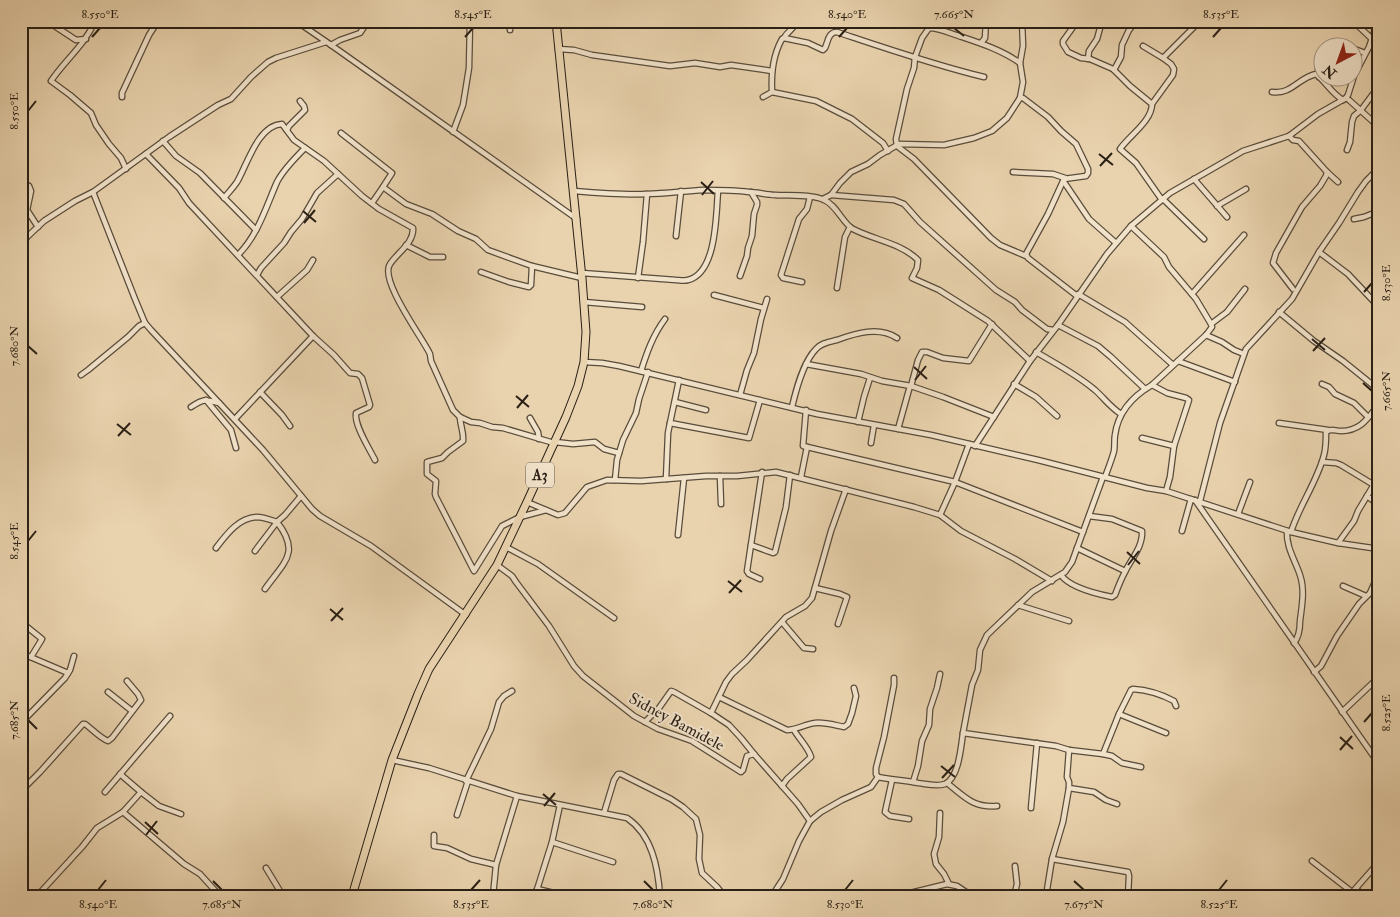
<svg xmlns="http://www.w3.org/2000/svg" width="1400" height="917" font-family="'IM FELL Double Pica',serif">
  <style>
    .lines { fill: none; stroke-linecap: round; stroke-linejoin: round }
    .minor-casing { stroke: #594c3b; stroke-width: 7 }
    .highway-casing { stroke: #291f15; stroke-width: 9 }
    .minor { stroke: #f1e2ca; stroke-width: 4.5 }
    .highway { stroke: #e9d3ae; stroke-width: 7 }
    .ticks { fill: none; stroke: #291f15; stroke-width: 2 }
    .labels { text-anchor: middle; stroke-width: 4; stroke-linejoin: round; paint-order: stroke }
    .shield { fill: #f1e2ca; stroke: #655a4b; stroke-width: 1 }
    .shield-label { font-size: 15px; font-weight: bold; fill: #291f15 }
    .street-label { font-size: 16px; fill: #291f15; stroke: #f1e2ca }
    .neatline { fill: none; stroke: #291f15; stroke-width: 2 }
    .ticks-label { font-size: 12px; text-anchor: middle; fill: #291f15 }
  </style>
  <rect width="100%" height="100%" fill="#e9d3ae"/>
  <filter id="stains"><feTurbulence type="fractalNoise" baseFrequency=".004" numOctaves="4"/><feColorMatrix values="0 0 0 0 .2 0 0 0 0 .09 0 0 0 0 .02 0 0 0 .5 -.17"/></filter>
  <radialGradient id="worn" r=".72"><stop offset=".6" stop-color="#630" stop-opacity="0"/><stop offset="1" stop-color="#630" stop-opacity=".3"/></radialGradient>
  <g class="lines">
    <defs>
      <g id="minor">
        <path d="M47,21l29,19 10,-1"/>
        <path d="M95,21c-10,24 -30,39 -44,60l19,14 21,18 5,12 13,19 12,14 5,11"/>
        <path d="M296,21l35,24 246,174"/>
        <path d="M510,21v9"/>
        <path d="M1353,21l19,18"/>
        <path d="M1076,23l-13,18v3l5,8 13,6 9,1 23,10 17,17 22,18c0,17 -23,32 -32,45l16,14 26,37"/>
        <path d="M21,29l7,-8"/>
        <path d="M784,38c4,-8 9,-7 13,-17"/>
        <path d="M981,43l4,-5 1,-17"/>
        <path d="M1341,43l11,5"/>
        <path d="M331,45l9,-5 20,-7 8,-12"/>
        <path d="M1143,46l20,12"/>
        <path d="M1352,48l13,5"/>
        <path d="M558,49l16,1 18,5 78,11 25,-3 25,4 11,-2 41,6"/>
        <path d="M1088,59l1,-8 8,-12 5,-18"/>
        <path d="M1020,63l3,-17 -1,-25"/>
        <path d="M1114,70l7,-13 1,-12 7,-15 7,-9"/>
        <path d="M1319,77l-1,-9 4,-5"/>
        <path d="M772,92c-1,-18 1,-37 10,-53l2,-1 24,5 15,7 2,-2c3,-6 3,-16 12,-16 48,16 97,33 147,45"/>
        <path d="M1272,92c19,3 26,-14 44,-18 10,8 16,20 27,26"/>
        <path d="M122,97v-4l27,-58 9,-14"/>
        <path d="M763,97l9,-5 44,9 36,18 31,24 5,8"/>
        <path d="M1020,98l3,-16 -3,-19c-18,-13 -40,-20 -61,-27 -10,-3 -19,-8 -30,-8l-7,10 -7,19 -1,11 -7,21 -11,50 1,7 17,13 77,79 9,7 26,11"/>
        <path d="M1346,98l3,2 30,27"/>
        <path d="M1152,104l21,-29 1,-6 -3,-5 -8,-6 37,-37"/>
        <path d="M287,130l2,-4 16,-16 -1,-4 -4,-5"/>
        <path d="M453,132l10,-27 6,-37 1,-47"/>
        <path d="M341,133l51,40 -9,14"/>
        <path d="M1289,136l4,4 6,1 28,31 -1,4 -6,10 -18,21 -26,46 -3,10 20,26"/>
        <path d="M163,141l13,15 24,17 56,57"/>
        <path d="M1347,150l3,-8 2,-20 2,-6 7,-6 18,-24"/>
        <path d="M146,154l33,34 10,15 124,133 -78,83"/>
        <path d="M1013,172l40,2 12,4"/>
        <path d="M1327,172l11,10"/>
        <path d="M1194,179l33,38"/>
        <path d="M21,182l8,4 2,5 -4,19 11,17"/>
        <path d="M1064,182l25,37 27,24"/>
        <path d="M574,191c24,2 48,4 72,3 19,0 38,-3 57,-4 15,0 31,0 46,2 9,0 17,3 26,3 15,1 36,-1 49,5 12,4 19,24 29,29 21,11 48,14 65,31l-1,8 -5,10 27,12 49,31 42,40"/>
        <path d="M93,192l42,107 10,24 6,7 112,120 49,59 8,7 51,30 95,69"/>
        <path d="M831,195l63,5 10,4 16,18 76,68 19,12 7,8 25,19 6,1"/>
        <path d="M224,198c4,-5 9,-10 13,-16 10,-17 21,-57 45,-58l12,16 30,21 38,35 17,13 34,19c1,15 -15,24 -23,36 -11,16 32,73 40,90l1,7 22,49 7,7 11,5 9,1 12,4 11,1 51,15"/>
        <path d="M823,199l8,-4 9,-12 11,-11 17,-8 12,-9 19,-11 45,1 30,-7 18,-7 15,-13 13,-20h3l25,19 13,14 15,13 12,25v4l-2,3 -22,3 -16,35 -22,40 2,4 49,38"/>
        <path d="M1163,199l41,40"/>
        <path d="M372,203l11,-16 23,17 26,10 26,17 18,8 12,11 44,16 50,12"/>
        <path d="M1217,206l29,-17"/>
        <path d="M1354,219l10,-2 15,-6"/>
        <path d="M676,236l5,-45"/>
        <path d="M406,245l24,12h13"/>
        <path d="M21,249l6,-12 17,-16 31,-20 18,-9 76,-55 49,-32 13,-6 20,-22 17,-15 8,-4 50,-16"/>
        <path d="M1319,252l29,22 31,33"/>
        <path d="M238,255c20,-20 28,-48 39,-73 6,-12 18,-24 28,-34"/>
        <path d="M481,272l28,10 20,5 2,-2 1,-19"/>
        <path d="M582,273l94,7c3,0 8,1 12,0 29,-7 28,-66 30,-89"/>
        <path d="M257,275l4,-7 23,-25 7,-11 11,-13 15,-26 21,-19"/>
        <path d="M740,276l7,-20 1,-8 4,-12 2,-22 3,-9v-3l-6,-10"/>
        <path d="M638,278l5,-36 4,-48"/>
        <path d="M802,282l-19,-4 -2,-3 18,-56 8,-10 3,-12"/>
        <path d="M837,288l8,-51 5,-10"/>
        <path d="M1078,294l47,28 48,43"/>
        <path d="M1192,294l52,-59"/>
        <path d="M714,295l50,13"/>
        <path d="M277,297l30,-27 6,-10"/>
        <path d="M584,302l58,5"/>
        <path d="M1279,312l35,29 29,20 36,29"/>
        <path d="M1211,324l16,-12 18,-23"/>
        <path d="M1058,325l40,21 13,11 34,32"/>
        <path d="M1206,335l16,7 12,8 10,4"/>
        <path d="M313,336l21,19 16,18 8,1 4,4 8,27 -1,2 -13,6c-2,12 13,35 19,47"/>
        <path d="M1036,352c22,13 40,22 59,38 9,8 15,17 26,24"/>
        <path d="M1178,361l57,21"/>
        <path d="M584,362l18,1 17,3 198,48 114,21 107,25 109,28 19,3 125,41 47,11 41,6"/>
        <path d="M806,364l55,10 21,7 29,5 32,11 51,20"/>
        <path d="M641,371c6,-19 12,-36 24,-52"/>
        <path d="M81,375l7,-5 40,-33 11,-11 6,-3"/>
        <path d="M679,380l-9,43 79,15 11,-38"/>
        <path d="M1014,384l22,13 21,19"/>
        <path d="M1322,384l7,3 6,7 19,9 14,14"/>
        <path d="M1152,385l15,8 19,5 3,2 -15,46 -4,31 -4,14"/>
        <path d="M911,386l7,-26 4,-8h5l16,6 26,3 23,-37"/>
        <path d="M260,392l22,23 8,11"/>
        <path d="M740,395l7,-25 7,-17 7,-34 6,-20"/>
        <path d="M206,400l25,30 5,18"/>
        <path d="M675,402l31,8"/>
        <path d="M191,407c12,-8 14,-8 28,-4"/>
        <path d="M792,407c4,-17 11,-45 24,-58 5,-6 13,-7 21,-9 19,-7 42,-14 60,-2"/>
        <path d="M806,410l-3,36 152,36 128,50"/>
        <path d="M460,417c0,8 4,15 3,24l-15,11 -6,6 -15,4v12l9,7 -1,13 1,3 38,74 28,-45 18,-9 26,-7"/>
        <path d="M530,418l8,14 1,7"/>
        <path d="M858,422l6,-25 6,-19"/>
        <path d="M1279,423l49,7"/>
        <path d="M898,429l12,-43"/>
        <path d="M1142,438l32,8"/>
        <path d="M555,442l18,2 22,-2 9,7 15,4"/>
        <path d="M871,443l3,-18"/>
        <path d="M975,446l55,-85 28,-36 49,-71 24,-28 39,-33 47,-27 26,-15 46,-15 29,-22 28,-16 2,-3 6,-19 15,-29 7,-20 3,-5"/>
        <path d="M1322,462l14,1 5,2 33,20"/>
        <path d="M720,476l1,28"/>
        <path d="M801,477l6,-30"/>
        <path d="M1103,477l-31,85 -7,10 -33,20 -45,43 -7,15 -2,20 -6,15 -9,48 93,13 13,4 34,4 16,-40 12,-24 2,-1c15,1 28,5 41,12l2,5"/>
        <path d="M1105,477c3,-8 7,-18 9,-26 1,-6 0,-11 1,-16 3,-23 18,-39 37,-50l54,-50 6,-8 -1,-3 -15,-25 -27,-32 -5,-10 -33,-31"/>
        <path d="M666,479l2,-46 2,-10"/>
        <path d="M615,480l2,-20 6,-20 13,-27 3,-14 9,-27"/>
        <path d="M1367,496l12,9"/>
        <path d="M1195,500l184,264"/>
        <path d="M1200,501l20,-78 26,-74 46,-50 27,-47 20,-29 19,-31 8,-11 13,-13"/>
        <path d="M527,502l31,13 7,-2 22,-26 20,-7 34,1 65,-5h31l39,-4 138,35 26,8 21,16 54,28 37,22"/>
        <path d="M1238,514l12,-32"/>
        <path d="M940,515l15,-33 14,-38"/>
        <path d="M1182,531l9,-32"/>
        <path d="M1287,531c-1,16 8,29 13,44 5,15 2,30 0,46 0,8 -1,16 -6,22"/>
        <path d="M1291,532c8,-26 26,-50 33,-77 2,-7 2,-16 2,-23 5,-4 9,-1 15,-1 20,0 27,-13 38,-27"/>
        <path d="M678,535l6,-57"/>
        <path d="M1338,543l16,-22 4,-10 21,-35"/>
        <path d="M751,545l22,8 2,-1 11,-45 4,-32"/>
        <path d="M506,547l32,17 76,54"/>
        <path d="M216,548c10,-13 22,-30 41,-31 6,0 14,3 20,5l8,-7 16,-19"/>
        <path d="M1077,548l48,23"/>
        <path d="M255,551l22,-29c24,31 7,40 -12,67"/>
        <path d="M497,565l15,11 4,6 33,44 25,40 9,10 51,40 24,13 34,12 49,31 2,-2 4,-14 7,-2 44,50 12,17 -11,20 -16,38 -11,17"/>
        <path d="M1061,575c9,13 36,19 51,22l3,-2c3,-8 6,-16 10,-23 6,-13 18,-25 17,-41l-30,-12 -23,-3"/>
        <path d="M760,579l-11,-5 -2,-3 15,-99"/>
        <path d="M1343,586l23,10"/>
        <path d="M815,588l25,6 7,3 -9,27"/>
        <path d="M1018,605l51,16"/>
        <path d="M21,622l21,17 -11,18"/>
        <path d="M782,622l22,26 9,1"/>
        <path d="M21,653l47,20"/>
        <path d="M1314,672l7,-6 16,-30 22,-32 11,-11 9,-20"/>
        <path d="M108,692l24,19"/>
        <path d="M719,697l68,33c10,0 18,-6 28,-7 10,-1 19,2 29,4l4,-3 4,-11 4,-17 -2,-8"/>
        <path d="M1342,712l37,-35"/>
        <path d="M1119,714l47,19"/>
        <path d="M645,722l14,-14 12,-17 3,1 37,21"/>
        <path d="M21,723l44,-45 5,-8 4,-14"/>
        <path d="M1069,750l-2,27 2,5v6l25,4 12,8 11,4"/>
        <path d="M754,754l-13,-16 -12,-13 -18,-12 15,-31 6,-8 15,-14 39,-43 19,-11 7,-8 19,-67 15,-42"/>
        <path d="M1103,754l9,2 10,7 19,4"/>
        <path d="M392,760l37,8 88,28 110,22c25,17 31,49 33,78"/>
        <path d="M120,774l21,18"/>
        <path d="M878,777c14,3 26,3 40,6 9,1 18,4 27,1 14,-6 16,-38 18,-51"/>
        <path d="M878,777l-2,-3v-6l8,-31 10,-52v-7"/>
        <path d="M892,780l-7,32 5,4 19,3"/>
        <path d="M466,781l25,-52 8,-27 5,-6 8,-5"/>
        <path d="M913,782l5,-16 4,-25 7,-16 1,-16 7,-21 3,-14"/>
        <path d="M947,783c18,14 26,25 50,23"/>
        <path d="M782,786l5,-7 24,-22c-3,-10 -12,-18 -17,-27"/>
        <path d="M21,791l19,-19 43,-48h2c7,5 15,14 23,17l4,-3 29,-38 -3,-6 -11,-13"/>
        <path d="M105,792l65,-76"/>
        <path d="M1031,808l6,-65"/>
        <path d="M123,812l61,52 16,10 20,22"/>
        <path d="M604,813l10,-33 4,-6h3l50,25 12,8 13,12 4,16 -1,24 3,14 15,14 7,9"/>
        <path d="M940,813l-1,24 -5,17 2,10 8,10 5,10"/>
        <path d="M457,815l11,-34"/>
        <path d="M810,821l11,-9 21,-12 29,-13 7,-10"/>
        <path d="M434,835v11l13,2 24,11 25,6"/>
        <path d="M552,842l61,20"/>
        <path d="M1052,859l76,13 1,4 -1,20"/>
        <path d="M1312,861l40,31"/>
        <path d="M266,868l17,28"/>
        <path d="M537,889l25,6 6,1 6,-2 69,2"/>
        <path d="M1356,889l8,7"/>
        <path d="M21,890l7,6"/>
        <path d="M37,896l45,-49 15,-19 26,-16 18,-20 18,14 22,8"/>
        <path d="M493,896l3,-31 21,-69"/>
        <path d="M535,896l17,-54 8,-37"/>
        <path d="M898,896l49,-12 10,2 15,10"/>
        <path d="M1014,896l3,-12 -2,-18"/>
        <path d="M1046,896l6,-37 11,-37 6,-34"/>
        <path d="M1349,896l30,-34"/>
      </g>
      <path id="highway" d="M352,896l40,-136 26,-66 11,-25 68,-104 30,-63 39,-85 12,-31 6,-24 2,-30 -4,-54 -26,-257"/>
    </defs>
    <use href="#minor" class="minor-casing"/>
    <use href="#highway" class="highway-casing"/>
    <use href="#minor" class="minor"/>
    <use href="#highway" class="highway"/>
  </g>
  <path class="ticks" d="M954,28l10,8M92,37l8,-9M465,37l8,-9M839,37l8,-9M1213,37l8,-9M28,111l8,-10M1099,154l14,11M1100,166l12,-13M701,182l13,12M702,195l11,-14M303,211l13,11M304,223l11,-13M1364,292l8,-9M1312,339l13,11M28,346l9,8M1313,351l12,-13M914,367l13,12M915,380l11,-14M1363,383l9,8M516,396l13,11M517,408l11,-13M117,424l14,11M118,436l12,-13M28,541l8,-10M1127,552l13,12M1128,565l11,-14M728,581l14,11M729,593l12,-13M330,609l13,11M331,621l12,-13M28,720l9,9M1364,722l8,-9M1340,737l13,12M1340,750l12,-14M941,766l14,11M942,778l12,-13M543,794l13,11M544,806l11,-13M145,822l13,12M146,835l11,-14M213,881l9,9M644,881l9,9M1074,881l10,9M98,890l8,-10M471,890l9,-10M845,890l8,-10M1219,890l8,-10"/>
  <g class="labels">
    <rect class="shield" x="526" y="462.5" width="28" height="25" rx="4"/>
    <g class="shield-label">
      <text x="540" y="480">A3</text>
    </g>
    <g class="street-label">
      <text transform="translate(677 721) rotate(28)" y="6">Sidney Bamidele</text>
    </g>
  </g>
  <rect width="1400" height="917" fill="none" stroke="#e9d3ae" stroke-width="55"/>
  <g transform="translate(1338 62) rotate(221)"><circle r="24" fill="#f1e2ca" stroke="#a19482"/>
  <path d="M0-4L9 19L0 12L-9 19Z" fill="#8f2418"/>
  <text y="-8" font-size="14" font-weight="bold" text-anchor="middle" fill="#291f15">N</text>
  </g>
  <rect x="28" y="28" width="1344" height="862" class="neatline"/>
  <g class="ticks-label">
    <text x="100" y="18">8.550°E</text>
    <text x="473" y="18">8.545°E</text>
    <text x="847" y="18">8.540°E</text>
    <text x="954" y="18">7.665°N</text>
    <text x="1221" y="18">8.535°E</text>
    <text transform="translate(14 111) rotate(-90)" y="4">8.550°E</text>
    <text transform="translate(1386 283) rotate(-90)" y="4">8.530°E</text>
    <text transform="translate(14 346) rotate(-90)" y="4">7.680°N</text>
    <text transform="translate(1386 391) rotate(-90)" y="4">7.665°N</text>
    <text transform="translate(14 541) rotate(-90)" y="4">8.545°E</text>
    <text transform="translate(1386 713) rotate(-90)" y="4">8.525°E</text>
    <text transform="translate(14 720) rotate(-90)" y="4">7.685°N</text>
    <text x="98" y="908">8.540°E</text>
    <text x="222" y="908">7.685°N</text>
    <text x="471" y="908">8.535°E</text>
    <text x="653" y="908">7.680°N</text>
    <text x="845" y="908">8.530°E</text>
    <text x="1084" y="908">7.675°N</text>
    <text x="1219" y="908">8.525°E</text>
  </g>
  <rect width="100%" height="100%" filter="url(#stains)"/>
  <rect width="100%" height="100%" fill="url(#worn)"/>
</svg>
